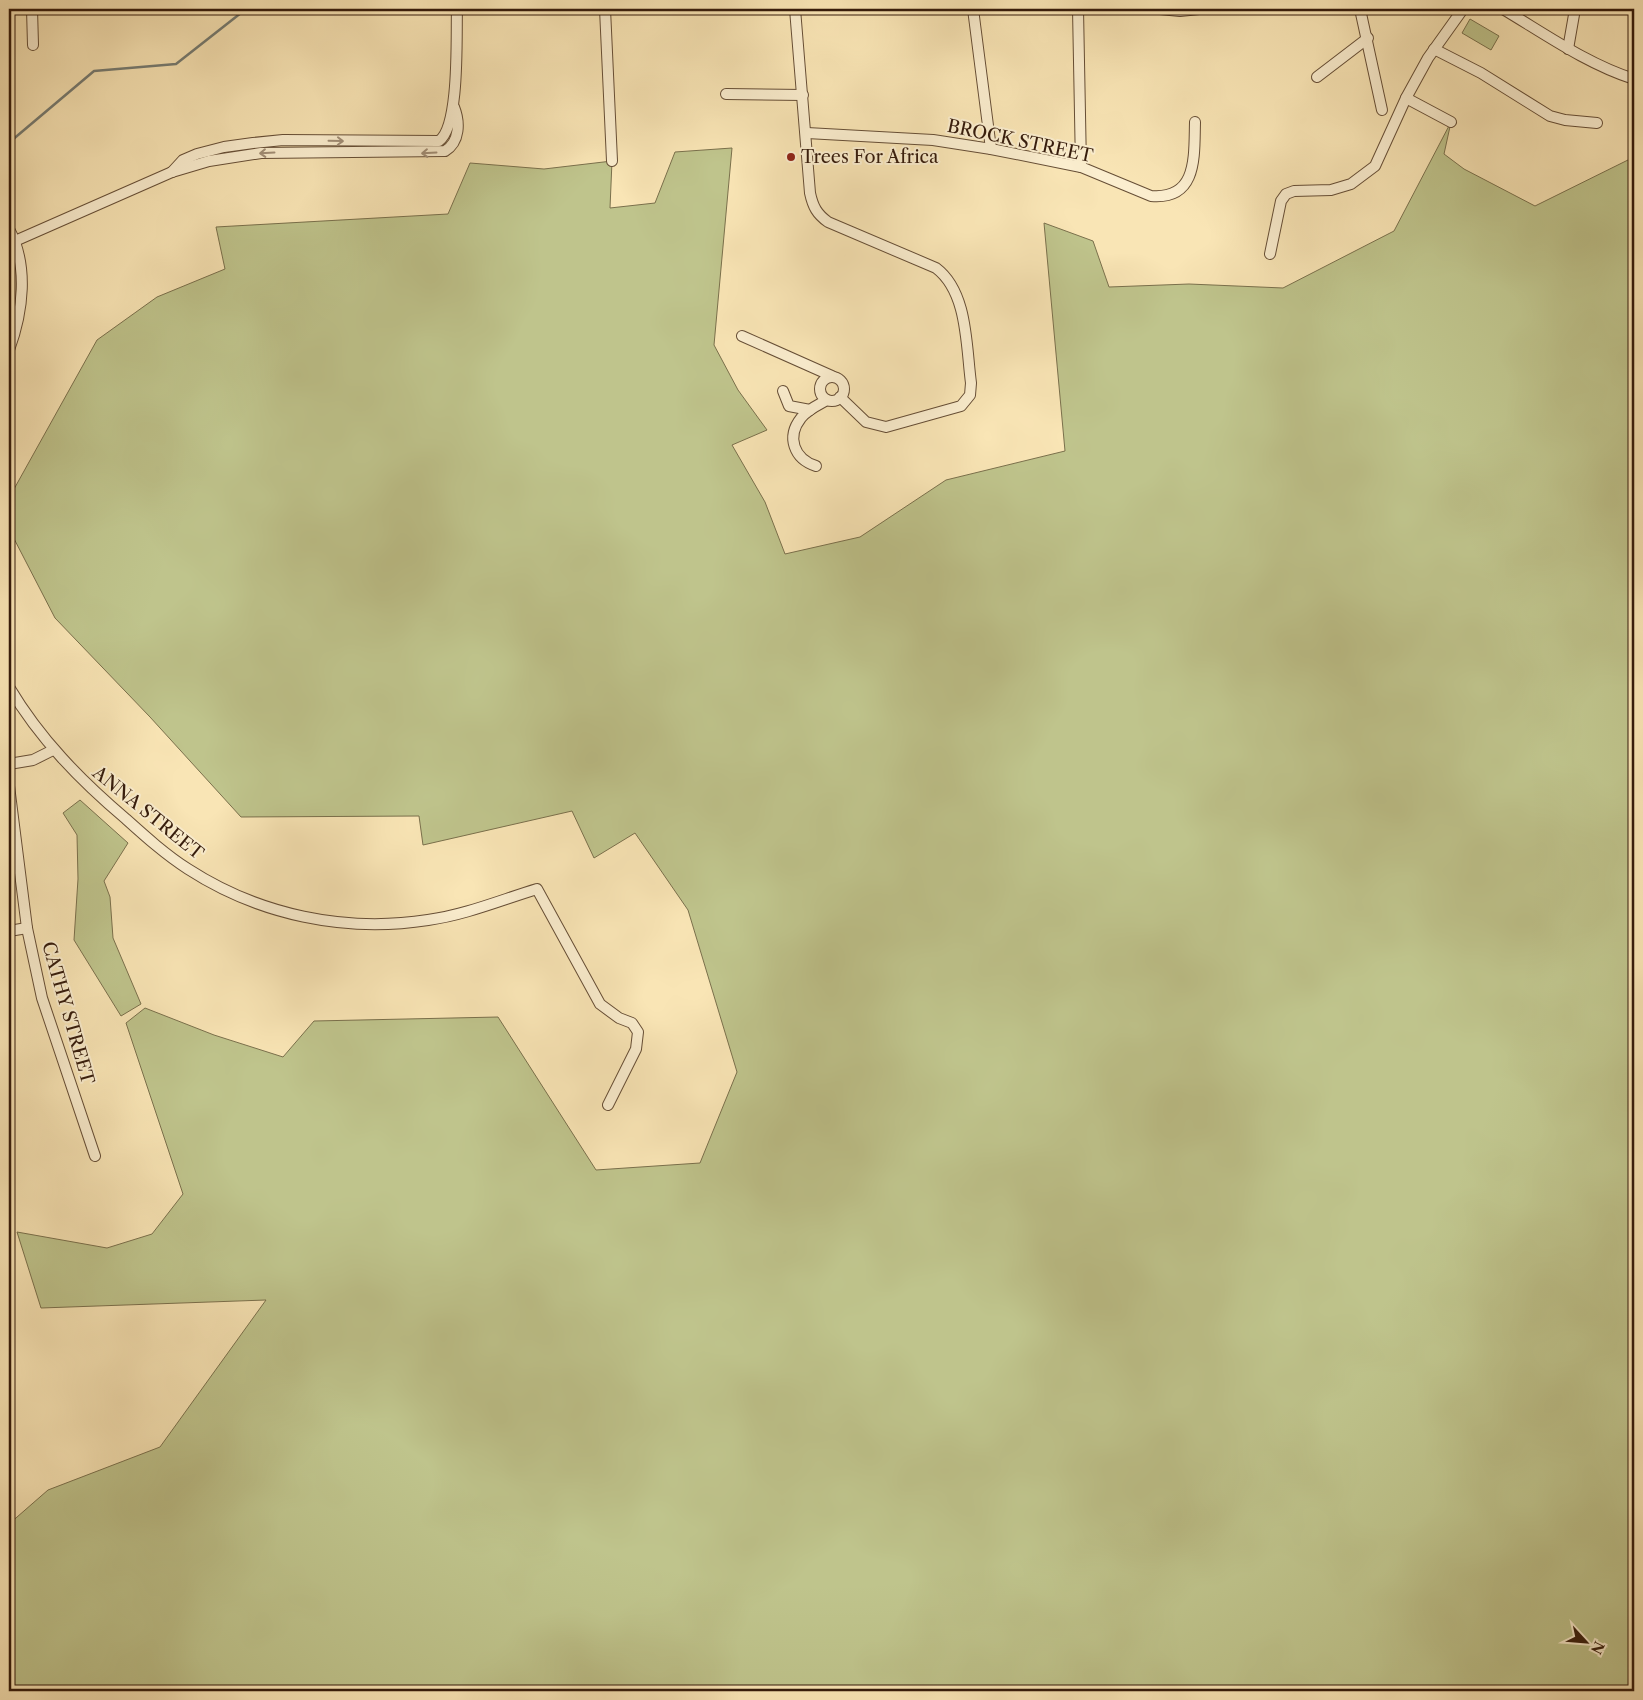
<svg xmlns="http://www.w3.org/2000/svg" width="1643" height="1700" font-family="'Libre Caslon Text',serif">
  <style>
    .green { fill: #bfc48c; stroke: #7a704c }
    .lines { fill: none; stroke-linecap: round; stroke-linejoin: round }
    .stream { stroke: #767c73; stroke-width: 2.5 }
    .minor-casing { stroke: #664e36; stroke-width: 12 }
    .minor { stroke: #fbeecf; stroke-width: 10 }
    .oneway { stroke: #a28f77 }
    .poi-dot { fill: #8f2418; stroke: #fbeecf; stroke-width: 2 }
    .labels { text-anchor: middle; stroke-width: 4; stroke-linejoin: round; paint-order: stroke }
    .street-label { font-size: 18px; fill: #351b0b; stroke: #fbeecf }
    .poi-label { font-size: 18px; fill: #351b0b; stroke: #fbeecf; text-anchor: start }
  </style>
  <rect width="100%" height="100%" fill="#f9e5b5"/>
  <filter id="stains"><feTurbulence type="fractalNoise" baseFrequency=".004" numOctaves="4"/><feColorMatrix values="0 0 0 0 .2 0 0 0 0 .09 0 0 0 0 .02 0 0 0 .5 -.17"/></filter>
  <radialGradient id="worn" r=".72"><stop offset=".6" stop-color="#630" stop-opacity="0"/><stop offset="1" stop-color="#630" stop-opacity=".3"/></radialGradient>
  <g class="green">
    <path d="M1470,19l29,17 -8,14 -29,-17z"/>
    <path d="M1451,122l-7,32 20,15 71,37 99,-49v1534h-1625v-167l39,-34 112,-43 106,-147 -225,8 -24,-76 90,16 45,-14 31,-40 -57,-171 19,-15 69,27 69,22 31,-36 184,-4 98,153 104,-7 37,-91 -49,-162 -53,-77 -41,25 -22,-47 -149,34 -4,-29 -178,1 -91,-100 -95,-99 -46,-89v-31l88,-158 60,-43 68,-28 -9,-42 232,-13 22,-51 74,6 68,-8 -2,47 45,-5 20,-51 57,-4 -18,197 24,45 29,40 -35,15 33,57 20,52 75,-17 86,-57 119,-29 -21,-228 49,18 16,46 80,-3 94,4 111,-57z"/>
    <path d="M80,800l48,43 -24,38 6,16 3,41 28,66 -20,12 -47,-76 4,-61 -1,-44 -14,-22z"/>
  </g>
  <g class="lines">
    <path class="stream" d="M11,141l83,-70 82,-7 70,-55"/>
    <defs>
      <g id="minor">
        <path d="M32,9l1,36"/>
        <path d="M605,9l7,152"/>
        <path d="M795,9l15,184c3,14 7,21 18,29l108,46c32,24 30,78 35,115l-1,12 -9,11 -75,21 -20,-5 -26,-25"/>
        <path d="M973,9l18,140"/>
        <path d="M1078,9l3,158"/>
        <path d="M1160,9l20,2 19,-2"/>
        <path d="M1360,9l22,101"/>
        <path d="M1503,9c42,25 84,55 131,70"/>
        <path d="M1434,49l47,24 69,43 15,4 32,3"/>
        <path d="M1568,49l7,-40"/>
        <path d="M1317,77l51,-39"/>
        <path d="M726,94l77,1"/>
        <path d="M1406,98l45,24"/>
        <path d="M807,133l126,7 58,9 90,18 70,29c47,4 43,-40 44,-74"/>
        <path d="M172,172l11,-12 14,-6 27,-7 29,-4 30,-3 156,1c21,-15 17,-105 18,-132"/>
        <path d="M9,229c20,37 14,83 0,121"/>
        <path d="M15,241l157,-69 37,-11 52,-8 184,-2c15,-9 15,-29 9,-44"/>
        <path d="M1270,254l11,-53 5,-7 8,-3 37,-1 20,-6 24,-18 31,-68 22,-40 35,-49"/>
        <path d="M742,336l90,40"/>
        <circle cx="832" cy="389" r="12"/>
        <path d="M783,391l6,15 21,4"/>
        <path d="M816,466c-22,-7 -30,-29 -15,-48 6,-8 17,-13 26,-18"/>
        <path d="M9,687c31,52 71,93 117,132 20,18 40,36 62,50 71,46 157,64 240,51 37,-5 73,-20 109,-31l63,115 19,14 13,5 6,9 -2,17 -28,56"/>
        <path d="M9,764l24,-4 20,-10"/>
        <path d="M9,786l18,142 15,70 53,158"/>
        <path d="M9,931l18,-3"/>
      </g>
    </defs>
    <use href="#minor" class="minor-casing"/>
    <use href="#minor" class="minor"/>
  </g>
  <defs><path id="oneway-shaft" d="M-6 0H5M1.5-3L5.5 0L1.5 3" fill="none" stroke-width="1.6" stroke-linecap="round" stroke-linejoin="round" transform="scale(1.25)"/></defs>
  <g class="oneway">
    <use href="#oneway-shaft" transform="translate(336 141) rotate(1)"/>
    <use href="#oneway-shaft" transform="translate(267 153) rotate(177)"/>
    <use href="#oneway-shaft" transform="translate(429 153) rotate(177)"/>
  </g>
  <circle class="poi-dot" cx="791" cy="157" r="5"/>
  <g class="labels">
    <g class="street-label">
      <text transform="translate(1020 141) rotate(12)" y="6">BROCK STREET</text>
      <text transform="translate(148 813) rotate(39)" y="6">ANNA STREET</text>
      <text transform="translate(68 1013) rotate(74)" y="6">CATHY STREET</text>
    </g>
    <g class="poi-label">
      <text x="801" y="163">Trees For Africa</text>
    </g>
  </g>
  <rect width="1643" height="1700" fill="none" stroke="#f9e5b5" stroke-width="30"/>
  <rect x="10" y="10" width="1623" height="1680" fill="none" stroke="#351b0b" stroke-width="2.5"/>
  <rect x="15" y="15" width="1613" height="1670" fill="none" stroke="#351b0b"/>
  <g transform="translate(1586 1642) rotate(116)" stroke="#fbeecf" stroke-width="4" paint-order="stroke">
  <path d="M0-4L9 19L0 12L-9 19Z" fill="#351b0b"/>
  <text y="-8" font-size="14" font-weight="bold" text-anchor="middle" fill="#351b0b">N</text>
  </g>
  <rect width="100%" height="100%" filter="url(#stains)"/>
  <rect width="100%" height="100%" fill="url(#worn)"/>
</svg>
